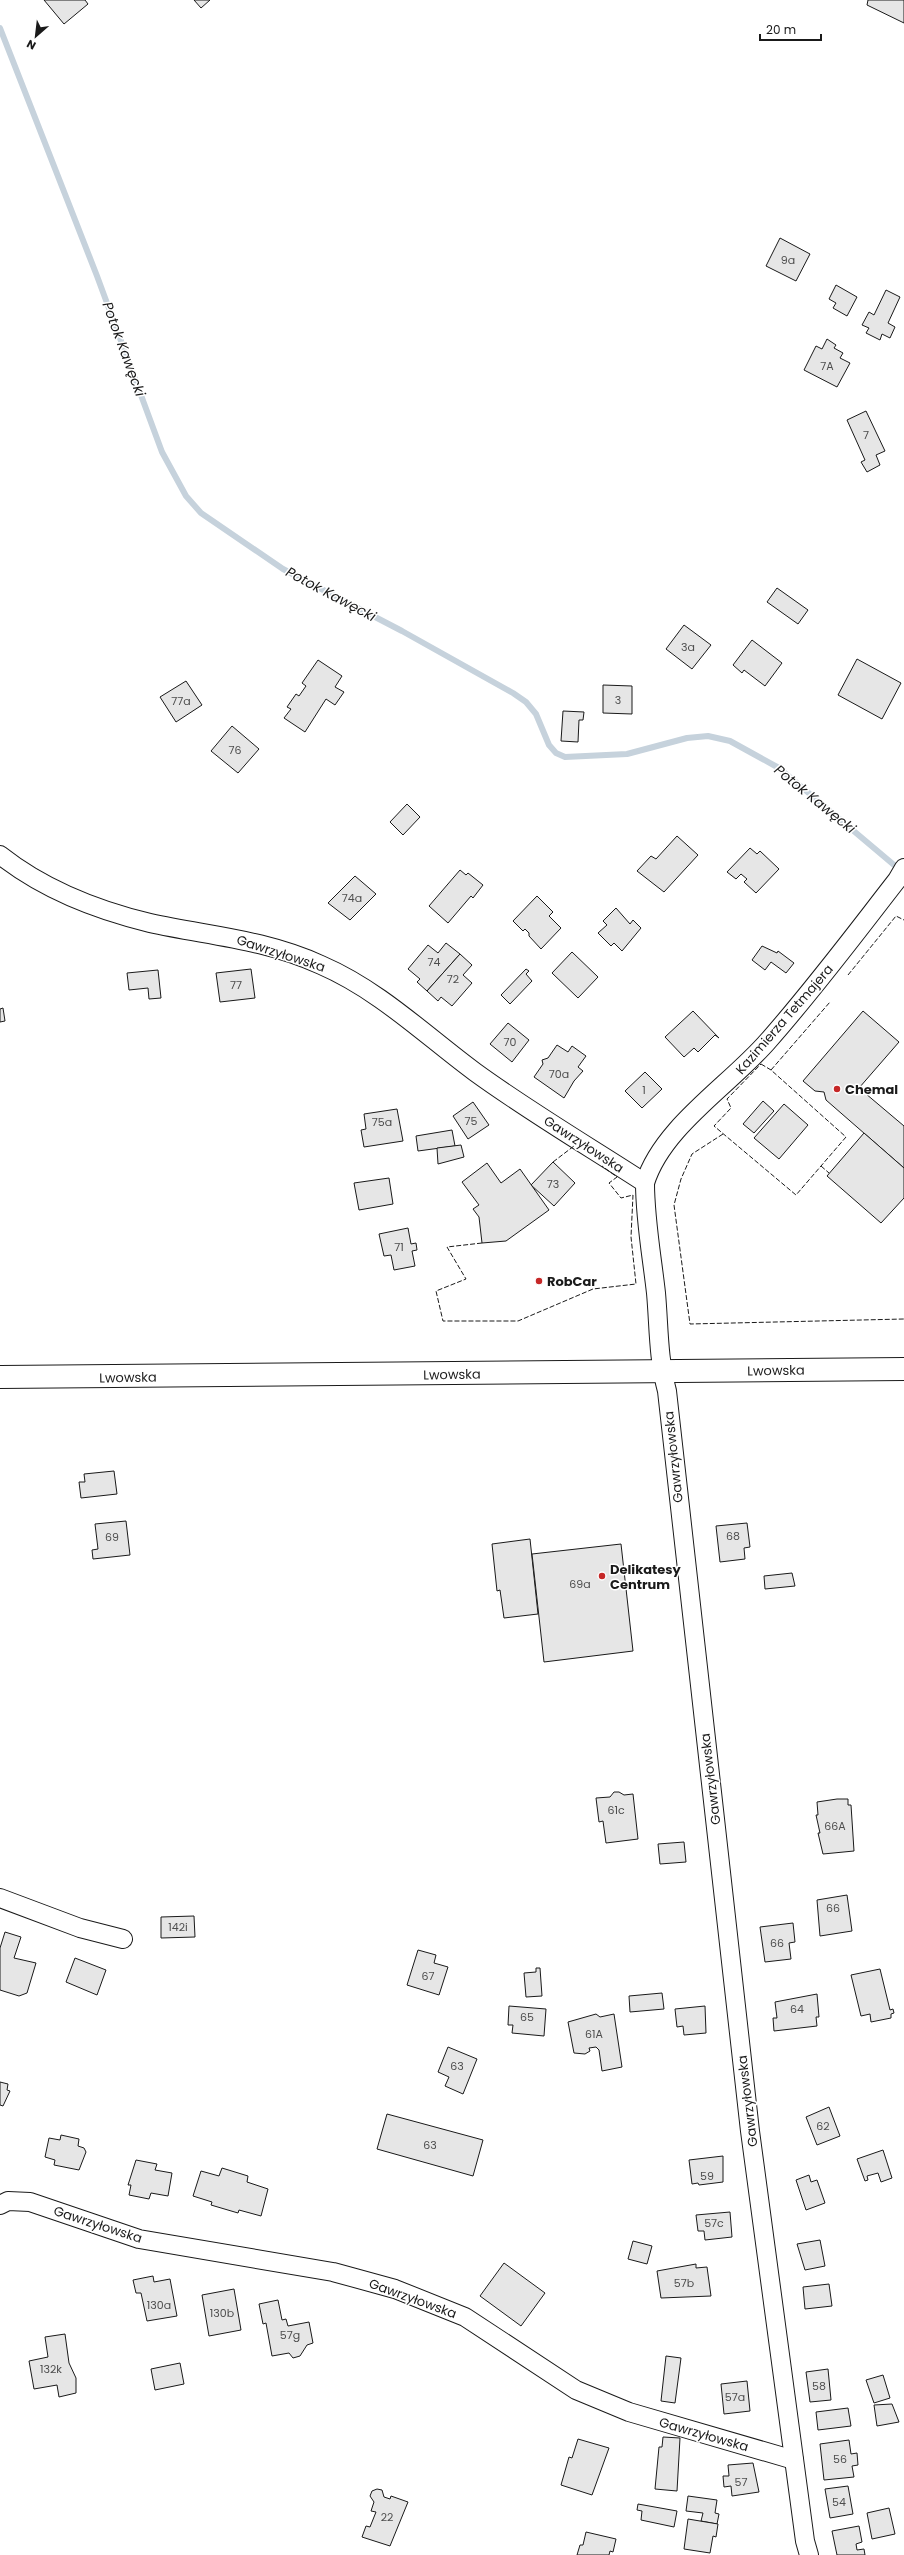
<svg xmlns="http://www.w3.org/2000/svg" width="904" height="2555" font-family="Poppins,sans-serif">
  <style>
    .lines { fill: none; stroke-linecap: round; stroke-linejoin: round }
    .stream { stroke: #c6d2dc; stroke-width: 6 }
    .building { fill: #e6e6e6; stroke: #1a1a1a }
    .minor-casing { stroke: #1a1a1a; stroke-width: 20 }
    .primary-casing { stroke: #1a1a1a; stroke-width: 24 }
    .minor { stroke: #fff; stroke-width: 18 }
    .primary { stroke: #fff; stroke-width: 22 }
    .fence { stroke: #1a1a1a; stroke-width: 1; stroke-dasharray: 5 2; stroke-linecap: butt }
    .poi-dot { fill: #c62828; stroke: #fff; stroke-width: 1.5 }
    .labels { text-anchor: middle; stroke-width: 3; stroke-linejoin: round; paint-order: stroke }
    .number-label { font-size: 11px; fill: #4d4d4d }
    .street-label { font-size: 13px; fill: #1a1a1a; stroke: #fff }
    .poi-label { font-size: 13px; font-weight: bold; fill: #1a1a1a; stroke: #fff; text-anchor: start }
    .water-label { font-size: 14px; font-style: italic; fill: #1a1a1a; stroke: #fff }
  </style>
  <rect width="100%" height="100%" fill="#fff"/>
  <g class="lines">
    <path class="stream" d="M0,28l97,248 65,176 24,44 15,17 82,56 119,62 111,62 13,9 10,12 13,31 7,8 9,4 62,-3 60,-16 21,-2 22,5 49,27 121,102"/>
  </g>
  <g class="building">
    <path d="M44,0h41l3,4 -24,20z"/>
    <path d="M194,0h16l-9,8z"/>
    <path d="M868,0h36v23l-37,-18z"/>
    <path d="M780,238l30,16 -14,27 -30,-15z"/>
    <path d="M836,285l21,12 -10,19 -14,-8 3,-5 -7,-4z"/>
    <path d="M886,290l14,7 -12,26 7,4 -5,11 -8,-4 -2,6 -14,-7 3,-5 -7,-3 7,-13 5,3z"/>
    <path d="M827,339l9,6 -2,3 9,5 -3,5 10,5 -13,24 -33,-17 12,-24 6,3z"/>
    <path d="M866,411l19,40 -9,4 4,10 -13,7 -6,-10 4,-2 -18,-40z"/>
    <path d="M777,588l31,22 -10,14 -31,-22z"/>
    <path d="M684,625l27,20 -19,24 -26,-20z"/>
    <path d="M752,640l30,23 -17,23 -21,-16 -2,3 -9,-8z"/>
    <path d="M857,659l44,24 -19,36 -44,-24z"/>
    <path d="M318,660l24,16 -7,11 9,5 -9,13 -9,-6 -21,33 -21,-14 7,-9 -4,-2 9,-13 3,2 7,-10 -4,-3z"/>
    <path d="M186,681l16,24 -26,17 -16,-25z"/>
    <path d="M603,685l29,1v28l-29,-1z"/>
    <path d="M563,711l21,1 -1,8h-4l-1,22 -17,-1z"/>
    <path d="M232,726l27,23 -21,24 -27,-22z"/>
    <path d="M407,804l13,13 -17,18 -13,-13z"/>
    <path d="M677,836l21,19 -34,37 -27,-21 14,-15 5,3z"/>
    <path d="M750,848l7,6 3,-3 19,18 -23,24 -12,-11 3,-3 -6,-5 -5,5 -9,-7z"/>
    <path d="M460,870l6,5 2,-2 15,12 -10,13 -2,-2 -23,27 -19,-17z"/>
    <path d="M355,876l21,18 -26,26 -22,-17z"/>
    <path d="M537,896l16,16 -4,4 12,12 -20,21 -12,-13v-3l-4,-4 -2,2 -10,-10z"/>
    <path d="M616,908l14,16 3,-4 8,8 -19,23 -8,-8 -3,3 -13,-13 9,-8 -4,-4z"/>
    <path d="M446,943l14,11 -33,37 -10,-9 3,-3 -12,-10 20,-24 10,8z"/>
    <path d="M762,946l15,7 1,-2 16,12 -8,10 -15,-11 -6,8 -13,-10z"/>
    <path d="M572,952l26,25 -20,21 -26,-25z"/>
    <path d="M460,954l12,11 -9,10 9,8 -20,23 -11,-9 -3,4 -11,-10z"/>
    <path d="M251,969l4,29 -35,4 -4,-29z"/>
    <path d="M526,969l3,2 -3,3 6,7 -22,23 -9,-9z"/>
    <path d="M158,970l3,28 -12,1 -1,-11 -19,2 -2,-17z"/>
    <path d="M3,1008l2,13 -5,1v-13z"/>
    <path d="M693,1011l26,27 -4,-3 -17,17 -4,-4 -10,9 -19,-20z"/>
    <path d="M863,1011l36,31 -40,46 45,38v42l-78,-68 -2,-8 -9,-1 -12,-10z"/>
    <path d="M508,1023l21,17 -17,22 -22,-18z"/>
    <path d="M557,1045l11,7 4,-6 14,10 -8,11 5,4 -9,10 -10,17 -30,-21 9,-13 -1,-4 6,-2z"/>
    <path d="M645,1072l17,17 -20,19 -17,-17z"/>
    <path d="M763,1101l11,10 -20,22 -11,-9z"/>
    <path d="M473,1102l16,23 -21,14 -15,-23z"/>
    <path d="M784,1104l24,21 -29,34 -25,-21z"/>
    <path d="M397,1109l6,32 -39,6 -3,-17 5,-1 -2,-15z"/>
    <path d="M452,1130l3,16 -37,5 -2,-15z"/>
    <path d="M864,1133l40,35v30l-23,25 -54,-47z"/>
    <path d="M461,1145l3,12 -26,7 -1,-16z"/>
    <path d="M553,1162l22,21 -21,23 -23,-21z"/>
    <path d="M487,1163l14,20 19,-14 29,41 -43,31 -24,2 -3,-26 -6,-8 6,-4 -17,-23z"/>
    <path d="M389,1178l4,26 -34,6 -5,-27z"/>
    <path d="M408,1228l3,16 5,-1 1,7 -5,1 3,15 -21,4 -3,-15 -7,1 -5,-22z"/>
    <path d="M114,1471l3,23 -36,4 -2,-16h6l-1,-8z"/>
    <path d="M126,1521l4,34 -37,4 -1,-9 6,-1 -3,-25z"/>
    <path d="M747,1523l3,24 -6,1 1,11 -25,3 -4,-36z"/>
    <path d="M530,1539l8,75 -34,4 -4,-28 -3,1 -5,-47z"/>
    <path d="M621,1544l12,107 -89,11 -12,-108z"/>
    <path d="M792,1573l3,13 -30,3 -1,-13z"/>
    <path d="M614,1792h5l5,3 9,-1 5,45 -32,4 -3,-22 -4,1 -3,-24 14,-1z"/>
    <path d="M837,1799h11v6h3l3,46 -31,3 -5,-21h2l-4,-18h2l-1,-13z"/>
    <path d="M684,1842l2,20 -26,2 -2,-20z"/>
    <path d="M847,1895l5,36 -32,5 -3,-36z"/>
    <path d="M194,1916l1,21 -34,1v-21z"/>
    <path d="M793,1923l2,19 -6,1 2,16 -26,3 -5,-35z"/>
    <path d="M5,1932l16,5 -7,21 22,5 -9,30 -8,3 -19,-6v-42z"/>
    <path d="M418,1950l18,5 -2,8 14,4 -9,28 -32,-10z"/>
    <path d="M75,1958l31,12 -9,25 -31,-13z"/>
    <path d="M536,1968h4l2,28 -16,1 -2,-24 12,-1z"/>
    <path d="M880,1969l10,41 3,-1 1,4 -3,1v4l-20,4 -1,-8 -9,2 -10,-41z"/>
    <path d="M662,1993l2,16 -34,3 -1,-16z"/>
    <path d="M817,1994l2,23h-3l1,9 -43,5 -1,-13h4l-2,-16z"/>
    <path d="M509,2006l37,3 -2,27 -32,-3 1,-8h-5z"/>
    <path d="M705,2006l1,27 -22,2 -1,-9 -6,1 -2,-18z"/>
    <path d="M596,2014l4,3 14,-3 8,53 -20,4 -3,-21 -3,-3 -7,1 1,3 -5,3 -11,-1 -6,-31z"/>
    <path d="M448,2047l29,12 -14,35 -18,-8 4,-9 -11,-5z"/>
    <path d="M0,2082l8,2 -1,6 3,1 -7,15 -3,-1z"/>
    <path d="M829,2107l11,29 -23,9 -11,-28z"/>
    <path d="M387,2114l96,26 -10,36 -96,-27z"/>
    <path d="M61,2135l18,4 -1,7 6,2 2,4 -7,18 -25,-5 1,-5 -10,-3 4,-19 11,2z"/>
    <path d="M883,2150l9,28 -11,4 -3,-9 -11,3 1,4 -3,1 -8,-22z"/>
    <path d="M723,2156v26l-24,3 -1,-2 -6,1 -3,-24z"/>
    <path d="M136,2160l21,4 -2,6 17,3 -4,23 -17,-3 -2,6 -20,-4 2,-10h-3z"/>
    <path d="M222,2168l26,8 -1,6 21,7 -7,27 -22,-6 -1,3 -27,-8 1,-3 -19,-6 8,-25 18,5z"/>
    <path d="M809,2175l2,7 6,-2 8,23 -19,7 -10,-30z"/>
    <path d="M730,2212l2,25 -27,3 -1,-9h-6l-2,-16z"/>
    <path d="M820,2240l5,26 -20,4 -8,-26z"/>
    <path d="M633,2241l19,5 -5,18 -19,-5z"/>
    <path d="M504,2263l41,30 -24,33 -41,-30z"/>
    <path d="M696,2264v4l11,-1 4,29 -50,2 -4,-27z"/>
    <path d="M153,2276l1,6 16,-3 7,37 -30,5 -6,-28h-5l-3,-13z"/>
    <path d="M829,2284l3,22 -27,3 -2,-22z"/>
    <path d="M234,2289l7,41 -32,6 -7,-41z"/>
    <path d="M278,2300l4,20 4,-1 2,7 21,-4 4,21 -6,2 -7,11 -7,2 -4,-5 -17,3 -6,-33 -3,1 -4,-20z"/>
    <path d="M65,2334l4,29 7,15v15l-17,4 -2,-12 -23,4 -5,-28 19,-4 -3,-20z"/>
    <path d="M666,2356l15,2 -6,45 -14,-2z"/>
    <path d="M180,2363l4,21 -29,6 -4,-21z"/>
    <path d="M828,2369l3,31 -21,2 -4,-30z"/>
    <path d="M883,2375l7,23 -16,5 -8,-23z"/>
    <path d="M747,2381l3,30 -26,3 -3,-30z"/>
    <path d="M892,2404l7,18 -22,4 -3,-21z"/>
    <path d="M848,2408l3,18 -33,4 -2,-18z"/>
    <path d="M663,2437l17,1 -3,53 -22,-2 4,-42h3z"/>
    <path d="M578,2439l31,9 -17,47 -31,-10 8,-28 3,1z"/>
    <path d="M849,2440l2,14 6,-1 1,12 -6,1 2,11 -30,3 -4,-36z"/>
    <path d="M753,2463l6,29 -27,4 -1,-10 -7,1 -1,-11h6l-1,-11z"/>
    <path d="M848,2486l5,28 -23,4 -5,-29z"/>
    <path d="M377,2489l5,1 2,7 6,2 1,-3 17,6 -18,44 -28,-9 4,-11 4,1 6,-15 -5,-1 3,-9 -4,-6 2,-5z"/>
    <path d="M688,2496l29,4 -2,13 4,1 -2,10 -16,-3 2,-8 -17,-2z"/>
    <path d="M638,2504l39,7 -3,16 -33,-7 1,-9 -5,-1z"/>
    <path d="M889,2508l6,26 -23,5 -5,-26z"/>
    <path d="M688,2519l30,5 -2,13 -3,-1 -3,17 -26,-4z"/>
    <path d="M859,2526l3,16 -6,2 1,6 7,-1 1,6h-28l-5,-24z"/>
    <path d="M586,2532l30,7 -3,13 -3,-1 -1,4h-32l3,-10h3z"/>
  </g>
  <g class="lines">
    <defs>
      <g id="minor">
        <path d="M0,855c43,34 96,55 150,68 59,13 114,16 171,42 58,25 104,70 154,107 55,40 113,74 170,111 0,37 7,74 11,110 3,33 2,65 11,98l83,740 55,410 4,14"/>
        <path d="M645,1183c17,-56 85,-98 123,-142 46,-52 87,-107 129,-161l7,-12"/>
        <path d="M0,1898l80,30 43,11"/>
        <path d="M0,2205l8,-4 22,1 109,37 194,33 62,17 70,28 111,73 53,22 165,48"/>
      </g>
      <path id="primary" d="M0,1377l904,-8"/>
    </defs>
    <use href="#minor" class="minor-casing"/>
    <use href="#primary" class="primary-casing"/>
    <use href="#minor" class="minor"/>
    <use href="#primary" class="primary"/>
    <g class="fence">
      <path d="M848,975l48,-59 8,4"/>
      <path d="M761,1064l10,6 75,67 -50,58 -82,-69 17,-18 -4,-9z"/>
      <path d="M771,1070l59,-68"/>
      <path d="M723,1134l-31,20 -11,25 -7,26 16,119 214,-5"/>
      <path d="M553,1162l21,-16"/>
      <path d="M821,1166l8,7"/>
      <path d="M482,1243l-35,4 19,32 -30,12 7,30h75l75,-32 43,-5 -5,-47 2,-42 -12,3 -12,-15 8,-6 -15,-11"/>
    </g>
  </g>
  <g class="poi-dot">
    <circle cx="837" cy="1089" r="4"/>
    <circle cx="539" cy="1281" r="4"/>
    <circle cx="602" cy="1576" r="4"/>
  </g>
  <g class="labels">
    <g class="number-label">
      <text x="788" y="264">9a</text>
      <text x="827" y="370">7A</text>
      <text x="866" y="439">7</text>
      <text x="688" y="651">3a</text>
      <text x="618" y="704">3</text>
      <text x="181" y="705">77a</text>
      <text x="235" y="754">76</text>
      <text x="352" y="902">74a</text>
      <text x="434" y="966">74</text>
      <text x="453" y="983">72</text>
      <text x="236" y="989">77</text>
      <text x="510" y="1046">70</text>
      <text x="559" y="1078">70a</text>
      <text x="644" y="1094">1</text>
      <text x="471" y="1125">75</text>
      <text x="382" y="1126">75a</text>
      <text x="553" y="1188">73</text>
      <text x="399" y="1251">71</text>
      <text x="733" y="1540">68</text>
      <text x="112" y="1541">69</text>
      <text x="580" y="1588">69a</text>
      <text x="616" y="1814">61c</text>
      <text x="835" y="1830">66A</text>
      <text x="833" y="1912">66</text>
      <text x="178" y="1931">142i</text>
      <text x="777" y="1947">66</text>
      <text x="428" y="1980">67</text>
      <text x="797" y="2013">64</text>
      <text x="527" y="2021">65</text>
      <text x="594" y="2038">61A</text>
      <text x="457" y="2070">63</text>
      <text x="823" y="2130">62</text>
      <text x="430" y="2149">63</text>
      <text x="707" y="2180">59</text>
      <text x="714" y="2227">57c</text>
      <text x="684" y="2287">57b</text>
      <text x="159" y="2309">130a</text>
      <text x="222" y="2317">130b</text>
      <text x="290" y="2339">57g</text>
      <text x="51" y="2373">132k</text>
      <text x="819" y="2390">58</text>
      <text x="735" y="2401">57a</text>
      <text x="840" y="2463">56</text>
      <text x="741" y="2486">57</text>
      <text x="839" y="2506">54</text>
      <text x="387" y="2521">22</text>
    </g>
    <g class="street-label">
      <text transform="translate(281 953) rotate(18)" y="5">Gawrzyłowska</text>
      <text transform="translate(784 1019) rotate(-49)" y="5">Kazimierza Tetmajera</text>
      <text transform="translate(584 1144) rotate(33)" y="5">Gawrzyłowska</text>
      <text transform="translate(776 1370) rotate(-1)" y="5">Lwowska</text>
      <text transform="translate(452 1374) rotate(-1)" y="5">Lwowska</text>
      <text transform="translate(128 1377) rotate(-1)" y="5">Lwowska</text>
      <text transform="translate(673 1457) rotate(-96)" y="5">Gawrzyłowska</text>
      <text transform="translate(710 1779) rotate(-97)" y="5">Gawrzyłowska</text>
      <text transform="translate(747 2101) rotate(-97)" y="5">Gawrzyłowska</text>
      <text transform="translate(98 2224) rotate(18)" y="5">Gawrzyłowska</text>
      <text transform="translate(413 2298) rotate(20)" y="5">Gawrzyłowska</text>
      <text transform="translate(704 2434) rotate(16)" y="5">Gawrzyłowska</text>
    </g>
    <g class="poi-label">
      <text x="845" y="1094">Chemal</text>
      <text x="547" y="1286">RobCar</text>
      <text x="610" y="1574">Delikatesy<tspan x="610" dy="15">Centrum</tspan></text>
    </g>
    <g class="water-label">
      <text transform="translate(124 349) rotate(70)" y="5">Potok Kawęcki</text>
      <text transform="translate(331 594) rotate(28)" y="5">Potok Kawęcki</text>
      <text transform="translate(815 799) rotate(39)" y="5">Potok Kawęcki</text>
    </g>
  </g>
  <g transform="translate(36 36) rotate(208)" stroke="#ffffff" stroke-width="3" paint-order="stroke">
  <path d="M0-3L7 15L0 10L-7 15Z" fill="#1a1a1a"/>
  <text y="-6" font-size="11" font-weight="bold" text-anchor="middle" fill="#1a1a1a">N</text>
  </g>
  <path d="M760 34v6h61v-6" fill="none" stroke="#1a1a1a" stroke-width="2"/>
  <text x="766" y="34" font-size="12" fill="#1a1a1a" stroke="#ffffff" stroke-width="3" paint-order="stroke">20 m</text>
</svg>
